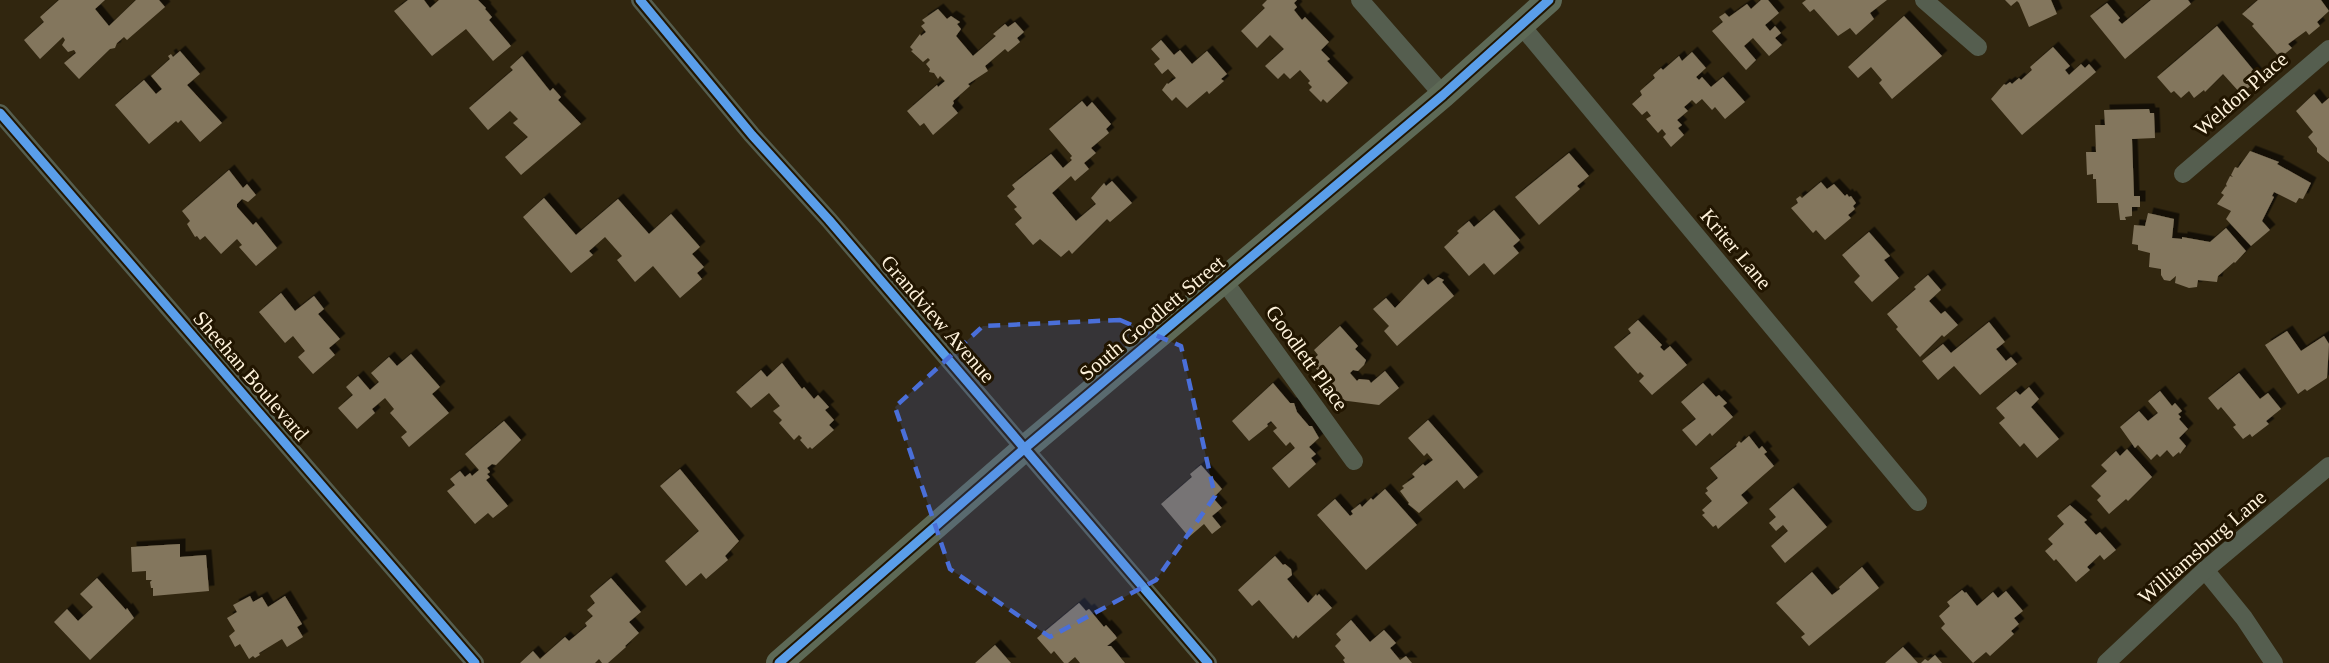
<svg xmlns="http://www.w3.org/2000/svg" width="2329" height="663" font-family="'Times New Roman',serif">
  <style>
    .building { fill: #83765d; filter: url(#shadow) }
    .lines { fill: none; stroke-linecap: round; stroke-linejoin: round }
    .street { stroke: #555e4f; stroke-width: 18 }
    .secondary { stroke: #5d6956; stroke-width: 26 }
    .cycleway-casing { stroke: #211500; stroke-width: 13 }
    .cycleway { stroke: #5a9eea; stroke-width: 9 }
    .marked { fill: #4a6fd9; fill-opacity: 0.2; stroke: #4a6fd9; stroke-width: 4.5; stroke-dasharray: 12 8; stroke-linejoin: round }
    .labels { text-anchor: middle; stroke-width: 6; stroke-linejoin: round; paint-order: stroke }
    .street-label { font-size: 21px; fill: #fef2db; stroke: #211500 }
  </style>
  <defs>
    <filter id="shadow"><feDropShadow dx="5.5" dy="-5.5" stdDeviation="0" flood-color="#0009"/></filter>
  </defs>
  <rect width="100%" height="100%" fill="#31260f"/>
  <g class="building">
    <path d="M59,0h46l-10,9 14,17 27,-26h23l6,7 -38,33 -3,-3 -7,6 -2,5 -5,1 -31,30 -15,-16 12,-10 -2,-3 -6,2 -6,-7 3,-5 -2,-3 -23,22 -16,-19 20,-18 -4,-5z"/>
    <path d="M408,0h16l6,8 9,-8h39l8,8 -1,1 7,8 -3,3 22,26 -18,15 -27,-32 -34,27 -38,-45z"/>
    <path d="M1267,0h30l-3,3 3,4 -3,3 8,10 3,-3 24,25 -8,8 9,9 -3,2 21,22 -21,20 -4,-4 -2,3 -12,-12 3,-3 -4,-4 2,-2 -10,-11 -10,9 -6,-6 -6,6 -13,-13 19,-17 -14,-14 -13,13 -16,-17 24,-23 -3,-3z"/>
    <path d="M1761,0h7l11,13 -14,12 5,6 5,-5 6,7 -6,5 7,7 -13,11 -16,-18 -9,8 12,14 -10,10 -34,-39 11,-9 -4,-5 6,-4 4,4 18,-13 4,5z"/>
    <path d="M1806,0h81l-17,13 4,6 -18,16 -6,-7 -12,8 -24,-27 -4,3 -8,-9z"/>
    <path d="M2005,0h46l6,14 -28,13 -10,-24 -2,-2 -6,5z"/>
    <path d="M2151,0h37l3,4 -66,55 -35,-43 17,-13 13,15 -2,2 4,4z"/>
    <path d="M2258,0h63l8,11 -12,11 3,4 -11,9 -3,-4 -18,13 4,4 -12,10 -28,-32 2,-2 -12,-10z"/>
    <path d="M938,9l9,10 4,-3 9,6 -3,2 4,5 -5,7 17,20 23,-20 -3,-2 12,-10 3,3 7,-5 9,10 -7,6 3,4 -12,10 -3,-3 -20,17 3,5 -20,13 2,2 -17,15 1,2 -2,3 6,7 -25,22 -9,-12 -4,3 -13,-15 30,-26 1,2 7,-6 -5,-5 -2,3 -4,-6 -5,-1 1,-3 -4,-5 4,-4 -2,-2 -5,4 -12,-11 2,-1 -3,-3 10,-13 1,2 5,-4 -5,-6 4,-3 -3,-3z"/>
    <path d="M1904,16l38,40 -50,43 -13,-16 3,-3 -11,-13 -13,11 -10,-11z"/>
    <path d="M2217,26l43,52 -19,16 -18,-20 -18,18 -1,-2 -10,8 -5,-7 -8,7 -7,-7 -3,2 -14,-16z"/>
    <path d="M1161,40l13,15 6,-5 12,14 15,-13 20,23 -6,5 3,2 -15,13 -2,-3 -20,17 -11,-11 -4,4 -10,-11 5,-7 1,1 8,-6 -8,-9 -6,5 -8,-10 6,-5 -9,-10z"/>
    <path d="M2053,47l17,19 -5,4 4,5 12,-11 4,4 4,-4 7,8 -74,63 -31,-36 13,-15 2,1 4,-3 2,2 7,-6 2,2 11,-10 -2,-3z"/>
    <path d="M180,51l20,23 -13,11 35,38 -22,19 -19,-22 -3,3 -2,-2 -27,23 -34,-39 29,-25 12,14 6,-5 -11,-13 19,-17 -2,-3 3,-2 2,3z"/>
    <path d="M1692,52l14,16 -10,9 3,3 3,-3 9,10 12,-10 22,25 -20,17 -10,-12 -3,3 -10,-11 -6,5 -4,-4 -8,7 4,4 -11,9 5,5 -4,3 6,7 -13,12 -8,-10 3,-3 -4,-5 -4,4 -12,-14 5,-3 -4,-5 -5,4 -10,-11 10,-9 -2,-4 15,-13 -2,-3 8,-7 2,2 16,-14 3,5z"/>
    <path d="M522,56l28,35 3,-3 8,9 -3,3 23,24 -60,51 -16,-18 23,-20 -15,-14 5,-4 -8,-8 -22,19 -19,-22 44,-38 -3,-3z"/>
    <path d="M2314,94l8,10 7,-6v64l-12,-10v-4l-9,-11 5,-5 -17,-21z"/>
    <path d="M1082,101l5,6 5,-5 19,22 -5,5 3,4 -18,15 5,5 -12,10 5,6 -14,12 -4,-5 -19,17 24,28 20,-17 -5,-6 13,-15 2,3 6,-5 20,22 -22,19 -3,-3 -35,35 -3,-4 -8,7 -21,-18 -7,6 -18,-21 7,-6 -8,-9 3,-2 -10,-11 8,-7 -3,-4 39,-31 12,14 9,-8 -2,-2 2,-2 -23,-27z"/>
    <path d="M2149,109l1,4h4l1,25 -23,1 2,57h6v11h-8v9l-7,1 1,3h-6l-2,-17h-21l-1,-24h-3v-5l-6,1 -1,-23h10l-1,-27h10l-1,-15z"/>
    <path d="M2250,151l29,11 -2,2 34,19 -8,16 -4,-1 -3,5 -22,-11 -2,4 2,1 -12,24 8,9 -19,16 -25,-27 5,-8 -14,-7 7,-9 -3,-2 5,-7 1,1 -1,-3 4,-8 3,1 -2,-2 4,-8 3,1z"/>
    <path d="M1569,153l20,23 -12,10 3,3 -41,36 -24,-28z"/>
    <path d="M229,170l14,18 4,-4 9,11 -8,7 -6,-3 -5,5v3l16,18 3,-3 21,26 -21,18 -17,-19 3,-2 -5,-6 -16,15 -16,-18 -5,4 -3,-4 -2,1 -8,-13 3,-3 -8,-10z"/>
    <path d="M1821,182l6,7 7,-5 11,12 2,-2 2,3 2,-1 5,7 -3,3 2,3 -7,6 3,3 -26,22 -9,-10 -3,3 -22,-25 7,-5 -2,-4 4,-3 2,2z"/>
    <path d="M544,198l32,37 42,-36 31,35 22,-20 29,33 -8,7 12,13 -7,6 5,6 -22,19 -27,-32 -18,16 -18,-22 5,-4 -17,-19 -16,14 4,4 -22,18 -48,-56z"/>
    <path d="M1494,210l26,30 -7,6 6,7 -25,22 -10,-12 -15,13 -25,-29 15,-14 -2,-2 12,-10 5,6z"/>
    <path d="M2148,213l26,6 -2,19 10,1v-2l28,5 16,-14 20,23 -11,12 -1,-1 -16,14 -1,6 -19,-2 -1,7 -8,1 -14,-5 1,-7 -6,5 -6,-1 -3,-5v-6l-12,-2 1,-14 -12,-3v-5l-6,-1 2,-19 11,1z"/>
    <path d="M1869,232l21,24 -6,4 15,18 -27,24 -18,-20 6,-6 -18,-21z"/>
    <path d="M1928,275l13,15 -12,11 12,13 4,-3 13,14 -14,12 -2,-2 -22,22 -24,-28 2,-2 -11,-13 29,-25 -2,-2z"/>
    <path d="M1438,277l6,3 -2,2 12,14 -57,50 -13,-15 5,-5 -16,-17 13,-11 9,10 28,-29 5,6z"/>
    <path d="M281,293l14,18 19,-15 10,13 -6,5 22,25 -11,9 6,7 -22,19 -15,-17 7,-6 -12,-15 -8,7 -26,-31z"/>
    <path d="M1638,320l24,25 -2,2 4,4 6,-5 17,19 -35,30 -13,-14 5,-5 -4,-4 -2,2 -24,-27 17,-14 -3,-4z"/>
    <path d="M1989,322l16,20 -9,7 10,12 5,-4 6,7 -37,31 -26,-29 -16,14 -16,-19 21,-17 8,9z"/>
    <path d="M1340,326l18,20 -3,3 11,11 -2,5 -6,6 -5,-1 -3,3 7,8 2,-2 10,1 2,3 14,-12 14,17 -20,17 -39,-5 -19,-19 -3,-5 2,-3 -10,-11 8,-7 -4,-5z"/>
    <path d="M2287,331l14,20 23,-15 5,8 -2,34 -20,13 -2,-2 -7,5 -33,-49z"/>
    <path d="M411,354l29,33 -8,7 17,19 -40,34 -8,-10 6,-5 -17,-19 4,-4 -9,-11 -13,11 3,4 -18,16 -19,-21 15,-13 -7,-8 12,-11 12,14 9,-8 -8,-9 18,-16 8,9z"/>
    <path d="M782,363l20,26 2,-2 10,12 4,-4 11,12 -4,3 9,10 -5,5 5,5 -22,19 -2,-2 -2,2 -8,-9 2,-2 -3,-3 -5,5 -15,-17 3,-3 -9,-9 7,-5 -11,-13 -18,15 -15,-16 25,-22 6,7z"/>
    <path d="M2239,373l21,26 8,-6 13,16 -15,12 3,3 -17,13 -2,-3 -7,5 -10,-12 3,-2 -15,-18 -3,3 -10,-12z"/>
    <path d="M1273,383l17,20h4l3,9 12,14h3l7,12 -10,9 7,7 -5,4 5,6 -27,24 -17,-20 23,-20 -5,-6 -4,4 -13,-15 4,-3 -6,-7 -4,3 1,2 -19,15 -17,-20z"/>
    <path d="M1703,383l13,14 3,-2 8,8 -4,3 10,11 -21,19 -2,-3 -14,13 -14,-16 14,-11 -15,-17z"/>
    <path d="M2029,387l10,12 -8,8 28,32 -22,19 -13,-15 -4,4 -21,-24 6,-5 -9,-10 20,-17 4,4z"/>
    <path d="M2160,391l12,15 3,-3 7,8 -4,3 3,3 -2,2 9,10 -9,9 7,8 -6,8 -1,-2 -6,5 -6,-7 -7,7 -3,-3 -6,6 -13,-15 -3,3 -15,-21 19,-16 9,10 10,-8 -10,-12z"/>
    <path d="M1428,420l50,57 -14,12 -7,-9 -38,33 -11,-9 1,-1 -9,-12 4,-3 -2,-2 13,-9 -3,-3 11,-10 2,2 8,-6 -6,-7 -3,3 -16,-18z"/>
    <path d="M504,421l17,19 -25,25 -4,-1 -5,4 3,4 -3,2 3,3 -4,3 22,26 -15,12 -5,-5 -13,11 -28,-33 8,-6 -5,-6 10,-8 5,6 5,-4 2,3 7,-6 -14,-16z"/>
    <path d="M1749,436l10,13 3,-3 5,6 -3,2 10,12 -33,29 7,8 -30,26 -2,-4 -3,2 -11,-12 3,-2 -3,-3 10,-9 -7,-8 3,-2 -2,-3 12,-10 -8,-10 27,-22 -1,-1 3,-4 2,2z"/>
    <path d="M2127,449l25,28 -24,24 -2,-2 -17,15 -12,-14 4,-4 -10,-10 16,-15 -6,-6 15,-14 4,5z"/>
    <path d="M1201,465l21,24 -9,9 9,10 -10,8 9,11 -9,7 -8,-10 -15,13 -28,-33 31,-27 -2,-3z"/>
    <path d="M680,469l59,72 -14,15 3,4 -22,19 -5,-6 -15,13 -21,-25 34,-30 -39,-45z"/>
    <path d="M1793,488l34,39 -42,36 -14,-17 17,-15 -5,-6 -7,6 -7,-8 7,-6 -7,-8z"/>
    <path d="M1385,489l32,36 -51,45 -49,-55 18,-16 15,17 3,-2 -2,-3 9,-7 2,3 9,-9 2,2z"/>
    <path d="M2070,505l17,15 -3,2 12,13 4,-3 16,18 -12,10 -4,-5 -13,12 3,3 -14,12 -20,-23 -2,2 -9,-10 8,-7 -5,-5 16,-15 -7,-8z"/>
    <path d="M180,544v13l26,-2 3,36 -56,5v-8h-2l-1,-6 2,-2h-6v-9l-14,1 -1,-25z"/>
    <path d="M1275,556l8,9 2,-1 6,5 1,6 -5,4 21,24 8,-9 1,2 2,-2 13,14 -34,30 -2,-3 -3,4 -34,-39 -7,6 -14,-16z"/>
    <path d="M1862,567l17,21 -70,58 -8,-9 4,-3 -29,-31 36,-31 20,23 8,-6 -1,-2z"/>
    <path d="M97,578l29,32 1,-2 7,10 -44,42 -36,-38 13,-13 11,12 15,-14 -13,-13z"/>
    <path d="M611,578l30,34 -12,10 10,11 -14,13 1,1 -18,16h-6l-3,-4 -4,4h-75l13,-12 7,8 25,-22 4,4 18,-15 -2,-3 8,-7 -6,-6 8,-7 -5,-7z"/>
    <path d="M1962,590l3,3 1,-1 11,14 16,-14 5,6 8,-7 17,20 -9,7 5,6 -8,7 3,3 -24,22 -4,-4 -13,11 -32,-35 4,-4 -6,-8 11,-10 -3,-4z"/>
    <path d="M250,596l3,6 9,-5 6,10 17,-11 17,28 -5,3 6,10 -16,10 -5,-8 -23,14 1,2 -5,3 -2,-2 -4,3 -9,-15 -5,3 -6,-11 6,-5 -8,-13 10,-6 -4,-7z"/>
    <path d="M1079,603l7,8 3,-2 15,18 2,-2 9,10 2,3 -10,8h4l14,17h-45l-5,-6 -7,6h-4l-10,-12 -3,3 -14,-16z"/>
    <path d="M1351,620l19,22 14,-12 12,13 -6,5 10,12 6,-4 6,7h-67l-2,-3 2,-2 -10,-12 6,-6 -5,-6z"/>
    <path d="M995,645l16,18h-36z"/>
    <path d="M1903,647l15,16h-33z"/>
    <path d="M1935,655l7,8h-21l4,-4 3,2z"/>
  </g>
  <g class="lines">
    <g class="street">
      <path d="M640,0l112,135 77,85 379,443"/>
      <path d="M1360,0l83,95"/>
      <path d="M1924,0l54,47"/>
      <path d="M1520,24l398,478"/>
      <path d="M0,113l475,550"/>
      <path d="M2183,174l146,-125"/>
      <path d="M1224,281l130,180"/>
      <path d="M2205,570l39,48 30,45"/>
      <path d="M2106,663l99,-93 124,-104"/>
    </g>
    <path class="secondary" d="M779,663l246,-215 418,-353 106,-95"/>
    <defs>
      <g id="cycleway">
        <path d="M640,0l112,135 77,85 379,443"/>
        <path d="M0,113l475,550"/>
        <path d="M779,663l246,-215 418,-353 106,-95"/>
      </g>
    </defs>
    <use href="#cycleway" class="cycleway-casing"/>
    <use href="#cycleway" class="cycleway"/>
  </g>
  <path class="marked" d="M1120,320l61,26 34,150 -59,84 -106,57 -100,-68 -55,-162 88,-81z"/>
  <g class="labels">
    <g class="street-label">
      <text transform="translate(2241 94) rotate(-41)" y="7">Weldon Place</text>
      <text transform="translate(1736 249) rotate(50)" y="7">Kriter Lane</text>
      <text transform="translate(1152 318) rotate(-40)" y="7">South Goodlett Street</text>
      <text transform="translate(938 319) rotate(49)" y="7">Grandview Avenue</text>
      <text transform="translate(1307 358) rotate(54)" y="7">Goodlett Place</text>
      <text transform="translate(251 376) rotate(49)" y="7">Sheehan Boulevard</text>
      <text transform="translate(2202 547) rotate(-41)" y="7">Williamsburg Lane</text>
    </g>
  </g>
</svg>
